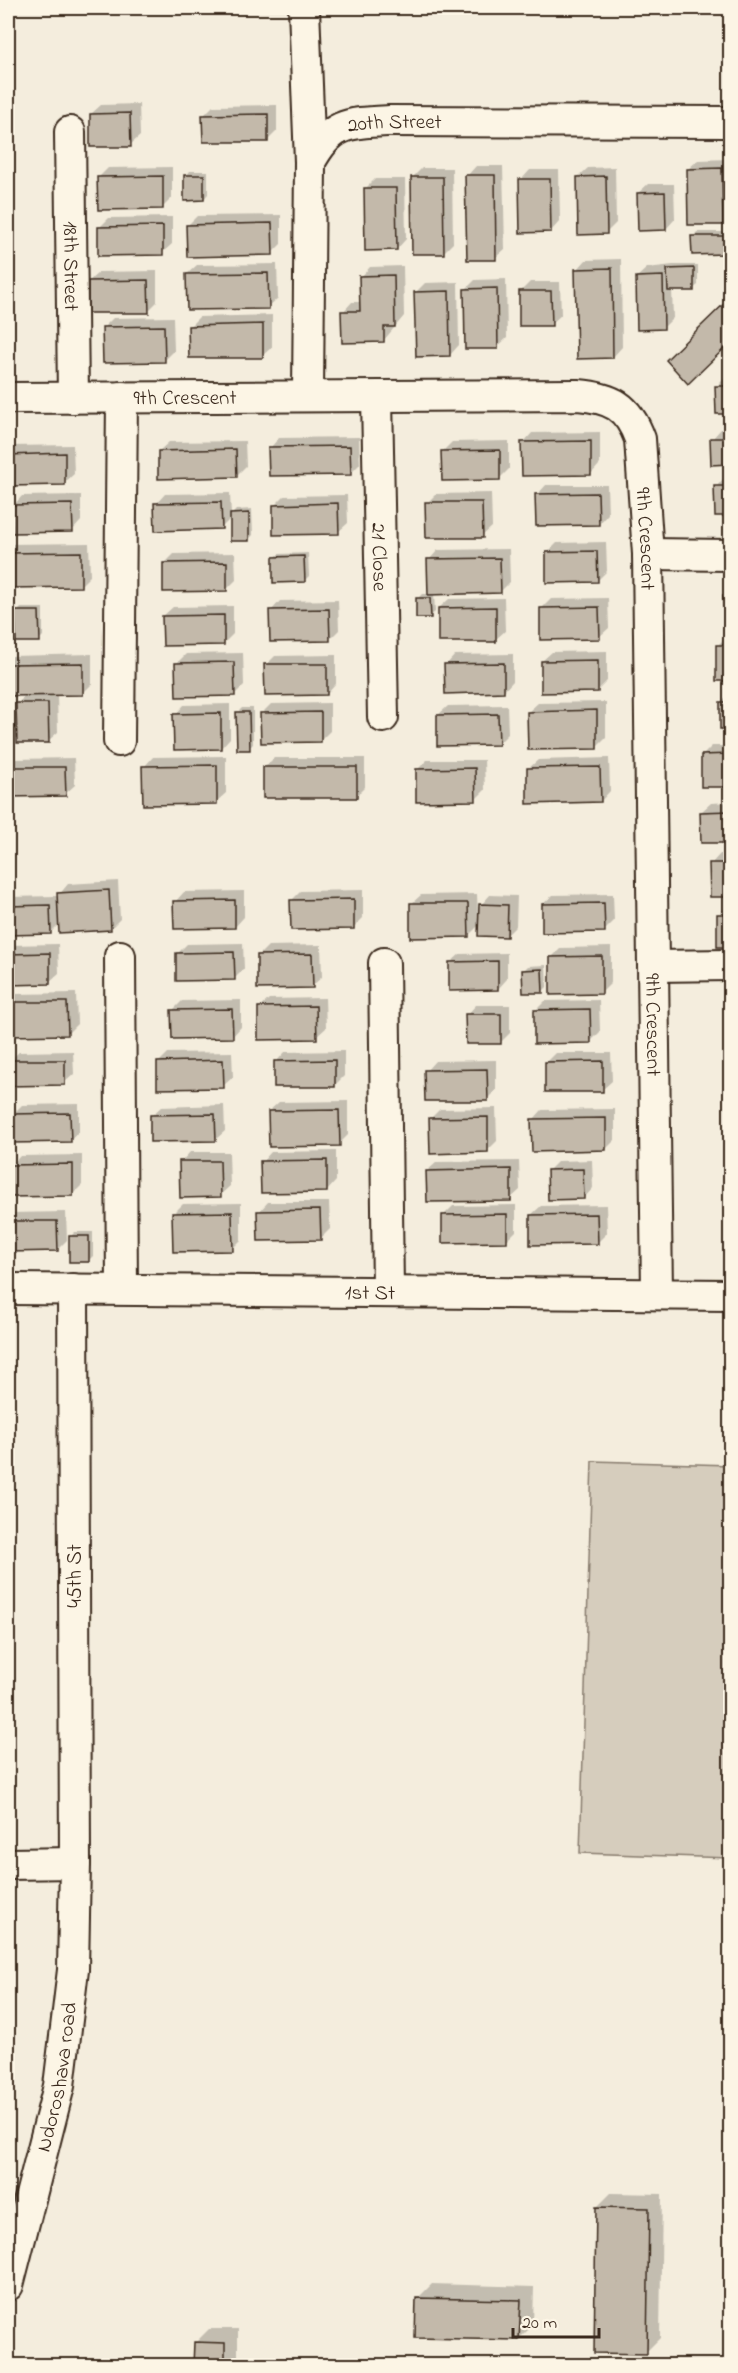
<svg xmlns="http://www.w3.org/2000/svg" width="738" height="2373" font-family="'Indie Flower',sans-serif">
  <style>
    .green { fill: #d6cdbd; stroke: #887c6e; stroke-width: 1.5 }
    .shadow { fill: #0003 }
    .building { fill: #c3b9aa; stroke: #3b2a1e; stroke-width: 1.5 }
    .lines { fill: none; stroke-linecap: round; stroke-linejoin: round }
    .street-casing { stroke: #3b2a1e; stroke-width: 34 }
    .street { stroke: #fcf5e5; stroke-width: 30 }
    .labels { text-anchor: middle; stroke-width: 4.5; stroke-linejoin: round; paint-order: stroke }
    .street-label { font-size: 21px; fill: #3b2a1e; stroke: #fcf5e5 }
  </style>
  <rect width="100%" height="100%" fill="#f4eddd"/>
  <filter id="ink" filterUnits="userSpaceOnUse"><feTurbulence type="fractalNoise" baseFrequency=".0167" numOctaves="2"/><feDisplacementMap in="SourceGraphic" scale="12" xChannelSelector="R" yChannelSelector="G"/><feConvolveMatrix kernelMatrix="1 2 1 2 8 2 1 2 1" color-interpolation-filters="sRGB"/></filter>
  <g filter="url(#ink)">
    <path class="green" d="M592,1461l138,4v393l-150,-5z"/>
    <g class="shadow">
      <path d="M8,101l2,30 -2,3z"/>
      <path d="M139,104l1,32 -10,9 -39,-31 10,-9z"/>
      <path d="M277,105v26l-9,9 -64,-25 9,-9z"/>
      <path d="M730,159v56l-8,8 -34,-54 10,-9z"/>
      <path d="M476,166h27l2,83 -10,9 -28,-82z"/>
      <path d="M172,167v31l-10,10 -64,-30 10,-10z"/>
      <path d="M615,167l1,56 -10,10 -28,-56 10,-9z"/>
      <path d="M422,168h30l1,75 -9,9 -32,-74z"/>
      <path d="M530,170h29l1,51 -9,10 -30,-51z"/>
      <path d="M190,171h18v23l-4,5 -18,-23z"/>
      <path d="M375,179h30l1,60 -9,10 -32,-60z"/>
      <path d="M648,184h26l1,35 -9,10 -28,-36z"/>
      <path d="M281,215v29l-9,9 -84,-28 9,-9z"/>
      <path d="M172,217v27l-10,9 -63,-25 10,-10z"/>
      <path d="M697,232h31v16l-5,5 -30,-16z"/>
      <path d="M621,259l1,88 -9,10 -36,-87 9,-10z"/>
      <path d="M277,264l1,34 -10,9 -81,-33 10,-9z"/>
      <path d="M673,265h25v20l-5,4h-21l1,29 -10,10 -26,-51 10,-9z"/>
      <path d="M403,266l1,50 -20,24 -41,-28 9,-10h9v-25l9,-10z"/>
      <path d="M157,271v31l-9,9 -59,-30 10,-9z"/>
      <path d="M506,279l1,59 -10,9 -31,-58 9,-9z"/>
      <path d="M458,282l1,63 -9,10 -34,-63 9,-9z"/>
      <path d="M530,282h30l1,33 -10,9 -31,-32z"/>
      <path d="M730,299v42l-41,41 -7,-36z"/>
      <path d="M272,315v32l-10,9 -72,-30 9,-9z"/>
      <path d="M173,317l1,34 -10,10 -61,-33 10,-10z"/>
      <path d="M726,377h4v35l-13,1 -1,-26z"/>
      <path d="M721,429h9v34h-18v-24z"/>
      <path d="M600,432v32l-9,10 -68,-31 9,-10z"/>
      <path d="M359,437l1,27 -10,10 -80,-26 9,-10z"/>
      <path d="M245,441l1,25 -10,10 -77,-25 10,-9z"/>
      <path d="M509,441v28l-9,9 -57,-27 9,-9z"/>
      <path d="M73,445l1,29 -10,9 -56,1v-35l2,-3z"/>
      <path d="M725,477h5v37h-14v-27z"/>
      <path d="M546,485h61l1,29 -9,10 -62,-29z"/>
      <path d="M8,491l2,40 -2,2z"/>
      <path d="M230,493l1,22 5,-5 16,-1 1,26 -5,5 -17,-22 -10,10 -65,-24 9,-10z"/>
      <path d="M491,493l1,34 -10,9 -55,-33 9,-9z"/>
      <path d="M81,495v26l-9,10 -59,-25 9,-10z"/>
      <path d="M347,495l1,28 -10,9 -63,-27 9,-9z"/>
      <path d="M606,542l1,29 -10,10 -50,-28 10,-10z"/>
      <path d="M89,543l1,33 -10,10 -72,1v-43z"/>
      <path d="M509,549l1,33 -10,10 -66,1 1,19 -5,4 -13,-17 5,-5h8l-1,-34 9,-10z"/>
      <path d="M235,553l1,27 -10,10 -62,-26 10,-10z"/>
      <path d="M308,553l1,23 -5,5 -30,-23 5,-4z"/>
      <path d="M730,590v32h-4l-1,-26z"/>
      <path d="M504,598l1,33 -10,9 -56,-32 10,-9z"/>
      <path d="M608,598l1,30 -10,9 -58,-28 10,-10z"/>
      <path d="M338,600l1,30 -10,10 -58,-29 9,-10z"/>
      <path d="M233,606v28l-9,9 -61,-27 10,-9z"/>
      <path d="M21,608h22v28l-4,4 -22,-28z"/>
      <path d="M727,636h3v43l-12,1 -1,-34z"/>
      <path d="M607,651v30l-9,9 -56,-29 10,-9z"/>
      <path d="M243,653l1,32 -10,10 -58,-31 10,-10z"/>
      <path d="M92,654v30l-9,9 -26,1 1,38 -10,9 -31,-37 10,-10h-19v-34l4,-4z"/>
      <path d="M513,654v27l-9,10 -58,-26 9,-10z"/>
      <path d="M336,655v29l-9,10 -61,-29 9,-9z"/>
      <path d="M730,693v34h-8l-1,-25z"/>
      <path d="M606,702v36l-9,9 -69,-35 10,-9z"/>
      <path d="M330,703v28l-9,9 -59,-27 9,-9z"/>
      <path d="M230,704v34l-9,10 -46,-33 9,-10z"/>
      <path d="M507,705l1,29 -10,10 -60,-29 10,-9z"/>
      <path d="M242,708h11v36l-4,4 -11,-36z"/>
      <path d="M712,746h18v39l-27,1 -1,-30z"/>
      <path d="M226,756v37l-10,9 -72,-35 9,-10z"/>
      <path d="M74,758l1,27 -10,9 -57,1v-30l6,-6z"/>
      <path d="M274,758h91v29l-9,9 -91,-29z"/>
      <path d="M609,758l1,33 -9,10 -73,-32 10,-9z"/>
      <path d="M427,760h57l1,30 -9,9 -59,-29z"/>
      <path d="M730,802v39l-28,1 -1,-30 10,-9z"/>
      <path d="M720,854h10v41l-19,1v-32z"/>
      <path d="M118,881l2,38 -9,9 -51,-5 -10,10 -42,1v-37l50,-1 10,-12z"/>
      <path d="M363,890v28l-9,9 -62,-27 9,-9z"/>
      <path d="M244,891v26l-9,10 -60,-25 9,-10z"/>
      <path d="M477,894l1,24h2l1,-13 9,-10 27,1 -1,30 -9,9 -27,-11 -12,12 -57,-32 10,-9z"/>
      <path d="M613,894l1,27 -10,10 -61,-27 10,-9z"/>
      <path d="M728,905h2v40l-11,1 -1,-31z"/>
      <path d="M243,943l1,26 -10,10 -57,-25 10,-10z"/>
      <path d="M58,944l1,29 -10,9 -41,1v-38z"/>
      <path d="M321,945l1,32 -10,9 -54,-30 10,-10z"/>
      <path d="M611,947v36l-10,10 -50,-35 10,-10z"/>
      <path d="M507,953v26l-9,10 -48,-26 10,-9z"/>
      <path d="M546,965l1,22 -5,5 -18,-22 4,-4z"/>
      <path d="M76,993l1,31 -10,10 -59,1v-37l4,-4z"/>
      <path d="M325,998l1,30 -10,9 -57,-29 10,-9z"/>
      <path d="M241,1000v27l-9,10 -59,-27 9,-9z"/>
      <path d="M599,1000l1,32 -10,10 -55,-31 10,-10z"/>
      <path d="M476,1005h34v28l-9,9 -34,-27z"/>
      <path d="M73,1051l1,23 -10,9 -55,-22 10,-9z"/>
      <path d="M344,1051v25l-9,9 -59,-23 9,-10z"/>
      <path d="M232,1052l1,25 -10,9 -64,-24 9,-9z"/>
      <path d="M556,1053h55l1,28 -10,9 -56,-27z"/>
      <path d="M496,1060v30l-9,9 -61,-28 9,-10z"/>
      <path d="M348,1101v34l-9,9 -70,-33 10,-9z"/>
      <path d="M79,1104v27l-9,10 -58,-26 10,-10z"/>
      <path d="M224,1105l1,26 -10,9 -64,-24 10,-9z"/>
      <path d="M496,1108l1,33 -10,10 -56,-33 9,-9z"/>
      <path d="M615,1109v31l-9,9 -73,-29 9,-10z"/>
      <path d="M336,1151v30l-9,10 -65,-29 9,-10z"/>
      <path d="M190,1152h39l1,34 -10,9 -39,-33z"/>
      <path d="M82,1155v30l-9,9 -62,-28 9,-10z"/>
      <path d="M592,1160l1,28 -9,10 -36,-27 10,-10z"/>
      <path d="M519,1161l1,29 -10,9 -83,-28 10,-9z"/>
      <path d="M268,1202h61l1,27 -10,10 -61,-27z"/>
      <path d="M241,1203v37l-9,9 -58,-36 9,-9z"/>
      <path d="M516,1205v26l-9,9 -63,-25 9,-9z"/>
      <path d="M606,1205l1,28 -10,10 -66,-28 10,-9z"/>
      <path d="M66,1212l1,28 -10,10 -49,1v-38z"/>
      <path d="M75,1232h18v24l-4,4 -19,-23z"/>
      <path d="M611,2193l51,1 -2,144 -14,14 -49,-145z"/>
      <path d="M432,2284l102,3 -1,38 -14,14 -101,-41z"/>
      <path d="M209,2329h29v37h-43v-23z"/>
    </g>
    <g class="building">
      <path d="M130,113l1,34h-41v-33z"/>
      <path d="M268,114v28h-65l-1,-27z"/>
      <path d="M722,168l1,57h-35l-1,-56z"/>
      <path d="M184,175h20v25l-20,1z"/>
      <path d="M465,175h30l1,85h-29z"/>
      <path d="M163,176v33l-65,1 -1,-33z"/>
      <path d="M606,176l1,58 -29,1 -1,-58z"/>
      <path d="M411,177h32l1,77h-32z"/>
      <path d="M519,179h31l1,53 -31,1z"/>
      <path d="M364,188h32l1,62 -32,1z"/>
      <path d="M665,192l1,38 -28,1 -1,-38z"/>
      <path d="M272,223l1,32 -86,2 -1,-32z"/>
      <path d="M163,226v29l-65,1v-29z"/>
      <path d="M691,236h33v18l-32,1z"/>
      <path d="M612,268l1,90 -36,1 -2,-90z"/>
      <path d="M694,268v23h-26l-1,-22z"/>
      <path d="M268,273l1,36 -82,1 -1,-36z"/>
      <path d="M394,275l1,52h-11v15l-42,1 -1,-32h19l-1,-35z"/>
      <path d="M663,276l1,53 -27,1 -1,-53z"/>
      <path d="M148,280l1,33h-61v-32z"/>
      <path d="M497,288l1,61h-33l-1,-60z"/>
      <path d="M449,291l1,65 -34,1 -2,-65z"/>
      <path d="M519,291h32l1,35h-33z"/>
      <path d="M730,298v45l-42,41 -22,-24z"/>
      <path d="M263,324v34h-74l-1,-32z"/>
      <path d="M164,326l1,36 -62,1 -1,-36z"/>
      <path d="M715,386h15v28h-14z"/>
      <path d="M710,438h20v26l-19,1z"/>
      <path d="M591,441v34l-69,1 -1,-34z"/>
      <path d="M350,446l1,29 -82,1 -1,-29z"/>
      <path d="M236,449l1,28 -79,2v-28z"/>
      <path d="M500,450v30l-58,1 -1,-30z"/>
      <path d="M65,453v32l-57,1v-31z"/>
      <path d="M714,486h16v30h-15z"/>
      <path d="M598,493l1,32 -63,1 -1,-32z"/>
      <path d="M221,502l1,27 -67,2 -1,-28z"/>
      <path d="M425,502h57l1,36h-57z"/>
      <path d="M338,503l1,31 -66,1v-30z"/>
      <path d="M72,504l1,28 -61,1 -1,-28z"/>
      <path d="M249,513v28h-19v-27z"/>
      <path d="M597,551l1,31 -52,1v-31z"/>
      <path d="M81,552v35l-73,1v-35z"/>
      <path d="M304,556l1,26 -32,1v-26z"/>
      <path d="M500,558l1,35 -73,2 -1,-36z"/>
      <path d="M227,562v29l-64,1v-29z"/>
      <path d="M723,595h7v28l-6,1z"/>
      <path d="M416,598h14l1,20h-15z"/>
      <path d="M496,607v35h-58v-34z"/>
      <path d="M599,607l1,32 -60,1v-32z"/>
      <path d="M329,609l1,32 -60,1 -1,-32z"/>
      <path d="M15,611h24l1,31h-24z"/>
      <path d="M224,615v30l-61,1 -1,-30z"/>
      <rect x="716" y="645" width="14" height="36"/>
      <path d="M598,660v32l-57,1v-32z"/>
      <path d="M234,662l1,34 -59,1 -1,-34z"/>
      <path d="M83,663v32l-75,1v-32z"/>
      <path d="M504,663v29l-59,2 -1,-30z"/>
      <path d="M264,664h63v31l-62,1z"/>
      <rect x="720" y="702" width="10" height="27"/>
      <path d="M16,703h32l1,40h-32z"/>
      <path d="M597,710v39l-69,1 -1,-38z"/>
      <path d="M236,712h13l1,38h-13z"/>
      <path d="M321,712v30l-60,1 -1,-30z"/>
      <path d="M221,713v36l-47,1 -1,-36z"/>
      <path d="M498,714l1,31 -62,1v-31z"/>
      <path d="M730,754v33h-29v-32z"/>
      <path d="M217,765v39l-74,1 -1,-39z"/>
      <path d="M8,767h57l1,29 -58,1z"/>
      <rect x="263" y="767" width="94" height="31"/>
      <path d="M600,767l1,35 -74,2v-36z"/>
      <path d="M475,768l1,33 -60,1v-33z"/>
      <path d="M730,811v32h-29l-1,-31z"/>
      <path d="M709,863h21v34h-20z"/>
      <path d="M109,890l2,40 -52,3 -2,-40z"/>
      <path d="M354,899v30l-63,1 -1,-30z"/>
      <path d="M235,900v28l-61,1 -1,-28z"/>
      <path d="M410,903h58l1,34 -59,1z"/>
      <path d="M604,903l1,29 -63,1v-29z"/>
      <path d="M479,904l29,1 -1,32 -29,-1z"/>
      <path d="M50,905l1,29 -43,1v-29z"/>
      <rect x="717" y="914" width="13" height="33"/>
      <path d="M234,952l1,28 -59,1v-28z"/>
      <path d="M50,953v31l-42,1v-31z"/>
      <path d="M312,954l1,34 -56,1v-34z"/>
      <path d="M602,956v38l-52,1v-38z"/>
      <path d="M498,961v29l-49,1v-29z"/>
      <path d="M542,969l1,24h-20l-1,-23z"/>
      <path d="M8,1002h59l1,33 -60,1z"/>
      <path d="M316,1006l1,33 -59,1v-33z"/>
      <path d="M232,1009l1,29 -61,1 -1,-29z"/>
      <path d="M590,1009l1,34 -57,1v-34z"/>
      <path d="M465,1014h36v30h-35z"/>
      <path d="M8,1060h57v25l-57,1z"/>
      <path d="M223,1060l1,28 -67,1v-27z"/>
      <path d="M335,1060v27h-61v-26z"/>
      <path d="M603,1061v31h-58v-30z"/>
      <path d="M487,1069l1,32h-63l-1,-31z"/>
      <path d="M339,1110l1,36 -71,1 -1,-36z"/>
      <path d="M70,1113l1,29 -60,1v-29z"/>
      <path d="M215,1114l1,27 -66,1v-27z"/>
      <path d="M488,1117v35l-58,2 -1,-36z"/>
      <path d="M606,1118v32l-74,2 -1,-33z"/>
      <path d="M327,1160v32l-66,1 -1,-32z"/>
      <path d="M179,1161h41l1,36 -41,1z"/>
      <path d="M73,1164v32l-63,1 -1,-32z"/>
      <path d="M511,1169v32l-84,1 -1,-31z"/>
      <path d="M583,1169l1,30 -36,1 -1,-30z"/>
      <path d="M320,1210l1,30 -63,1 -1,-30z"/>
      <path d="M232,1212l1,39 -60,1 -1,-39z"/>
      <path d="M507,1214v28l-65,1v-28z"/>
      <path d="M597,1214l1,30 -68,1v-30z"/>
      <path d="M8,1221h49l1,30 -50,1z"/>
      <rect x="69" y="1236" width="20" height="26"/>
      <path d="M596,2207l53,1 -2,146 -53,-1z"/>
      <path d="M416,2298l105,2 -2,40 -104,-2z"/>
      <path d="M194,2342l31,1v23h-32z"/>
    </g>
    <g class="lines">
      <defs>
        <g id="street">
          <path d="M304,8l6,154"/>
          <path id="s1" d="M70,132l3,266"/>
          <path id="s2" d="M308,395l2,-233c21,-39 37,-39 79,-41l341,1"/>
          <path id="s3" d="M377,397l6,320"/>
          <path id="s4" d="M8,398l570,-3c34,3 50,11 62,44l8,115 9,739"/>
          <path d="M648,554l82,1"/>
          <path d="M119,741l3,-344"/>
          <path d="M120,956l2,333"/>
          <path d="M384,963l4,327"/>
          <path d="M654,966l76,-1"/>
          <path id="s5" d="M8,1289l722,6"/>
          <path d="M8,1864l67,-1"/>
          <path id="s6" d="M8,2285l51,-199 14,-116 2,-107 -2,-574"/>
        </g>
      </defs>
      <use href="#street" class="street-casing"/>
      <use href="#street" class="street"/>
    </g>
  </g>
  <g class="labels">
    <g class="street-label">
      <text dy="7" stroke="none"><textPath href="#s2" startOffset="334">20th Street</textPath></text>
      <text dy="7" stroke="none"><textPath href="#s1" startOffset="134">18th Street</textPath></text>
      <text dy="7" stroke="none"><textPath href="#s4" startOffset="177">9th Crescent</textPath></text>
      <text dy="7" stroke="none"><textPath href="#s4" startOffset="752">9th Crescent</textPath></text>
      <text dy="7" stroke="none"><textPath href="#s3" startOffset="160">21 Close</textPath></text>
      <text dy="7" stroke="none"><textPath href="#s4" startOffset="1238">9th Crescent</textPath></text>
      <text dy="7" stroke="none"><textPath href="#s5" startOffset="362">1st St</textPath></text>
      <text transform="translate(74 1576) rotate(-90)" y="7">45th St</text>
      <text dy="7" stroke="none"><textPath href="#s6" startOffset="214">Ndoroshava road</textPath></text>
    </g>
  </g>
  <rect width="738" height="2373" fill="none" stroke="#fcf5e5" stroke-width="30"/>
  <rect x="15" y="15" width="708" height="2343" fill="none" stroke="#3b2a1e" stroke-width="2" filter="url(#ink)"/>
  <path d="M513 2328v9h86v-9" fill="none" stroke="#3b2a1e" stroke-width="3"/>
  <text x="522" y="2328" font-size="18" fill="#3b2a1e" stroke="#fcf5e5" stroke-width="4.5" paint-order="stroke">20 m</text>
</svg>
